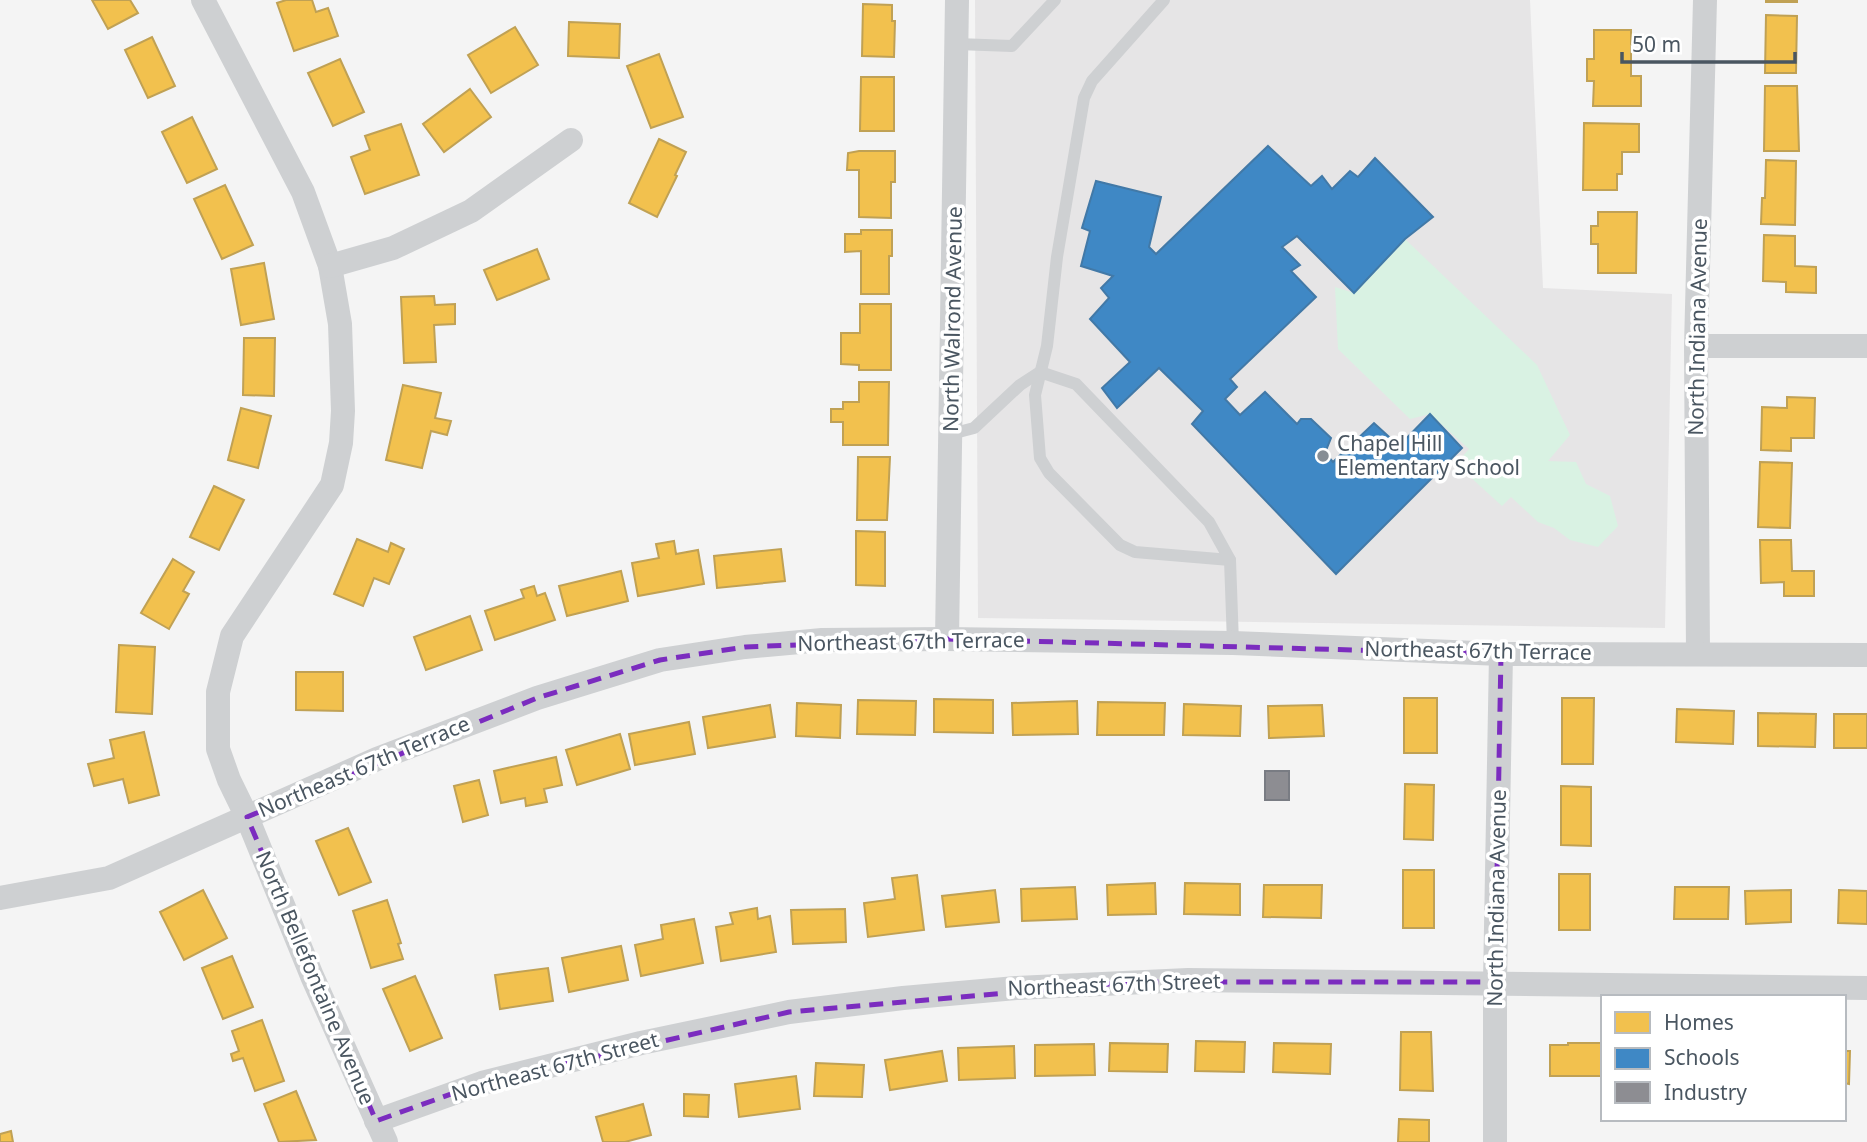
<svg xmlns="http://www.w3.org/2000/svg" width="1867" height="1142" font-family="'Noto Sans',sans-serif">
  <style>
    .education { fill: #e6e5e6 }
    .green { fill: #d9f2e3 }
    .homes { fill: #f2c14e; stroke: #c0a154; stroke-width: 2 }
    .schools { fill: #3f88c5; stroke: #4279a7; stroke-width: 2 }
    .industry { fill: #8d8d92; stroke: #797c83; stroke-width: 2 }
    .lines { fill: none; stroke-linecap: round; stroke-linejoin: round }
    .service { stroke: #ced0d2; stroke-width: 12 }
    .minor { stroke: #ced0d2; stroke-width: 24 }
    .marked { fill: none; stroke: #7b2cbf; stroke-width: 5; stroke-dasharray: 14 9; stroke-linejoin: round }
    .poi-dot { fill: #868d94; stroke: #fff; stroke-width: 2.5 }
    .labels { text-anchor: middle; stroke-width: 7; stroke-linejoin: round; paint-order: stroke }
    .street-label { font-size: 21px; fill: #4a5661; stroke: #fff }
    .poi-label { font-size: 21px; fill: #4a5661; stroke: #fff; text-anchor: start }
  </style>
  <rect width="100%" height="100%" fill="#f4f4f4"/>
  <path class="education" d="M975,0h555l13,288 129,6 -7,334 -687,-10z"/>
  <path class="green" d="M1405,239l132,126 33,70 -22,26 28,1 10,22 24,12 8,30 -20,21 -28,-7 -16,-12 -16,-6 -27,-25 -9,9 -46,-42 13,-15 -39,-35 -20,5 -72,-70 -3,-62 19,6z"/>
  <g class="homes">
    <path d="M92,0h38l8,13 -30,16z"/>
    <path d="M286,0h26l4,12 12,-4 10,28 -44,15 -17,-48z"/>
    <rect x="1766" y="0" width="31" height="2"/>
    <path d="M863,4l29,1v16h3l-1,36 -32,-1z"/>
    <path d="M1766,15l31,1 -1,57h-31z"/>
    <path d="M569,22l51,2 -1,34 -51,-2z"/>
    <path d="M515,27l23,38 -47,28 -23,-38z"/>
    <path d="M1594,30h37v46h10v30h-48l1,-25h-7v-22h7z"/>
    <path d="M152,37l23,49 -27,12 -23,-48z"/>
    <path d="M659,54l24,63 -32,11 -24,-62z"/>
    <path d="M340,59l24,53 -31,14 -25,-53z"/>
    <path d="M861,77h33v54h-34z"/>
    <path d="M1765,86h32l2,65h-35z"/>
    <path d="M470,89l21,28 -47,35 -21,-28z"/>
    <path d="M192,117l25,52 -30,14 -25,-51z"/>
    <path d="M1584,123l55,1v28h-17v22h-5v16h-34z"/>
    <path d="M401,124l18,51 -54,19 -14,-37 19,-7 -5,-14z"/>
    <path d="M659,139l27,13 -11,23 2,1 -20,41 -28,-14z"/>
    <path d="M859,151h36v31h-4v36l-32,-1v-47h-12l1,-17z"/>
    <path d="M1766,160l30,1 -1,64 -34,-1 1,-26h3z"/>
    <path d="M225,185l28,60 -31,14 -28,-60z"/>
    <path d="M1598,212h39l-1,61h-38v-29h-7v-18h7z"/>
    <path d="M861,230h31v26h-3v38h-28v-43l-16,1v-18h16z"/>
    <path d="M1764,235l31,1v30l21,1v26l-30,-1v-10l-23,-1z"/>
    <path d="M537,249l12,30 -52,21 -13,-30z"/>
    <path d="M264,263l10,56 -33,6 -10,-56z"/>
    <path d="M434,296l1,9 20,-1v20l-21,1 2,37 -32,1 -3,-66z"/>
    <path d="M860,304h31v66h-32v-5l-18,-1v-31h19z"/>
    <path d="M244,338h31l-1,58 -31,-1z"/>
    <path d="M859,382h30l-1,63h-45v-23h-12v-13h12v-7h16z"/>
    <path d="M403,385l38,8 -6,25 16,3 -4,14 -16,-4 -9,37 -36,-8z"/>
    <path d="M1787,397l28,1 -1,40h-23v13l-30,-1 1,-43 25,1z"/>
    <path d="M241,408l30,8 -13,52 -30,-8z"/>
    <path d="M858,457h32l-3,63h-30z"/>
    <path d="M1760,462l32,1 -2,65 -32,-1z"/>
    <path d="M214,486l30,14 -25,50 -29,-13z"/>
    <path d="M856,531l29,1v54l-29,-1z"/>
    <path d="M357,539l31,13 3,-9 13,6 -15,35 -15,-6 -11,28 -29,-12z"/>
    <path d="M1760,540h31l1,31h22v25h-30v-14l-23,1z"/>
    <path d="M674,541l2,13 22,-4 6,34 -66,12 -6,-33 27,-5 -3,-14z"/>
    <path d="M781,549l4,32 -68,7 -3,-32z"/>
    <path d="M173,559l21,13 -11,19 6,3 -20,35 -28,-16z"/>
    <path d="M621,571l7,30 -61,15 -8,-30z"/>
    <path d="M534,586l3,10 8,-3 10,27 -60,20 -10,-29 39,-13 -3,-8z"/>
    <path d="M470,616l12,34 -56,20 -12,-33z"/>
    <path d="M119,645l36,2 -3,67 -36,-2z"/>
    <path d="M296,672h47v39l-47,-1z"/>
    <rect x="1404" y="698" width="33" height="55"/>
    <path d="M1562,698h32l-1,66h-31z"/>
    <path d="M934,699l59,1v33l-59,-1z"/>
    <path d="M858,700l58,1 -1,34 -58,-1z"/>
    <path d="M1077,701l1,33 -65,1 -1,-32z"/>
    <path d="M1098,702l67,1 -1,32h-67z"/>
    <path d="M797,703l44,2 -1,33 -44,-2z"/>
    <path d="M1184,704l57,2 -1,30 -57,-1z"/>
    <path d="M770,705l5,32 -67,11 -5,-31z"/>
    <path d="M1322,705l2,31 -55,2 -1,-32z"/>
    <path d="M1677,709l57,2 -1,33 -57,-2z"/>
    <path d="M1758,713l58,1 -1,33 -57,-1z"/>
    <rect x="1834" y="714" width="33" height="34"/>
    <path d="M689,722l6,32 -60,11 -6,-31z"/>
    <path d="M144,732l15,63 -30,8 -6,-24 -29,7 -6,-22 26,-6 -4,-18z"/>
    <path d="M620,734l10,35 -53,16 -11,-35z"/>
    <path d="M556,757l6,28 -18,4 3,13 -21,4 -1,-8 -24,5 -7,-32z"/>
    <path d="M479,780l9,35 -25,7 -9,-36z"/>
    <path d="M1405,784l29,1 -1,55 -29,-1z"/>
    <path d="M1561,786l30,1v59l-30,-1z"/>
    <path d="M348,828l23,54 -32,13 -23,-54z"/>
    <rect x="1403" y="870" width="31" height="58"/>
    <rect x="1559" y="874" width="31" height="56"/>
    <path d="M917,875l7,55 -56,7 -4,-34 31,-4 -3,-21z"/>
    <path d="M1155,883l1,31 -48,1 -1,-30z"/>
    <path d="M1185,883l55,1v31l-56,-1z"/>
    <path d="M1264,885h58l-1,33 -58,-1z"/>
    <path d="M1075,887l2,32 -55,2 -1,-32z"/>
    <path d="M1675,887h54l-1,32h-54z"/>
    <path d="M203,890l24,48 -43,22 -24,-48z"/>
    <path d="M995,890l4,32 -53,5 -4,-31z"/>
    <path d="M1791,890v32l-45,2 -1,-33z"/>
    <path d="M1839,890l28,1v33l-29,-1z"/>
    <path d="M387,900l14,43 -3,1 5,15 -32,9 -18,-57z"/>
    <path d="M757,908l1,11 12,-3 6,36 -55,9 -5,-34 17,-3 -3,-11z"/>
    <path d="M845,909l1,33 -53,2 -2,-34z"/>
    <path d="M694,919l9,44 -62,13 -6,-31 28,-6 -2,-14z"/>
    <path d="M621,946l7,34 -59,12 -7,-34z"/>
    <path d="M232,956l21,51 -30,12 -21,-51z"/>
    <path d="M548,968l5,33 -53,8 -5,-34z"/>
    <path d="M415,976l27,62 -32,13 -27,-62z"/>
    <path d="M262,1020l22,61 -29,10 -12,-33 -10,3 -2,-7 8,-3 -7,-20z"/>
    <path d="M1401,1032h30l2,59 -33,-1z"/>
    <path d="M1196,1041l49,1 -1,30 -49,-1z"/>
    <path d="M1110,1043l58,1 -1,28 -58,-1z"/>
    <path d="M1274,1043l57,1 -1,30 -57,-2z"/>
    <path d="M1568,1043h35v33h-53v-31h18z"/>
    <path d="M1094,1044l1,31 -60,1v-31z"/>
    <path d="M1014,1046l1,32 -56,2 -1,-32z"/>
    <path d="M942,1051l5,30 -57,9 -5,-30z"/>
    <path d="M1844,1051h6l-1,33 -5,-1z"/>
    <path d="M816,1063l48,2 -2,32 -48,-1z"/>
    <path d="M796,1076l4,33 -61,8 -4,-33z"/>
    <path d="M296,1091l20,49 -37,2 -15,-38z"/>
    <path d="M684,1094l25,1 -1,22 -24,-1z"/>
    <path d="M643,1104l8,31 -26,7h-22l-7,-25z"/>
    <path d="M1399,1119l30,1v22h-31z"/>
    <path d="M11,1131l2,11h-13v-8z"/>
  </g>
  <path class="schools" d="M1268,146l43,40 11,-10 10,13 18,-18 8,6 17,-19 58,59 -28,22 -51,54 -57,-57 -15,11 18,18 -9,6 25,26 -86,82 7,8 -12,12 15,16 25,-23 32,32 4,-5h10l20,19 -6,15 8,9 41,-39 25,23 31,-32 32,34 -126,126 -144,-150 11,-13 -44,-43 -42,40 -15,-20 28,-26 -40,-43 19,-21 -8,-10 12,-12 -32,-10 9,-35 -8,-3 14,-47 65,16 -12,50 7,7z"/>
  <rect class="industry" x="1265" y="771" width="24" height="29"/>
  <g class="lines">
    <g class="service">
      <path d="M1164,0l-72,81 -8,17 -27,159 -10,89 -12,49 5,63 9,15 71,72 15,7 95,8"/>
      <path d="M957,44l55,2 43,-46"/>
      <path d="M951,434l23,-6 46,-43 20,-13 36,12 133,138 21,38 3,83"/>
    </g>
    <g class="minor">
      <path d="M203,0l100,192 27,74 10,58 3,87 -2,32 -9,42 -100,151 -14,56v57l11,31 18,37 65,159 74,166"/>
      <path d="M330,266l63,-18 78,-37 100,-71"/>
      <path d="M1696,346h171"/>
      <path d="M947,639l10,-639"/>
      <path d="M1698,653l-2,-307 9,-346"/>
      <path d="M0,898l109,-20 268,-119 160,-61 123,-38 85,-13 77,-7 125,-1 286,4 268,11 366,1"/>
      <path d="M376,1121l106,-38 159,-40 148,-31 114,-14 113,-10 172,-8 679,8"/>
      <path d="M1495,1142v-160l6,-328"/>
    </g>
  </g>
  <path class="marked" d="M947,639l554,15 -6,328h-364l-342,30 -307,71 -106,38 -129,-304 290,-119 123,-38 85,-13z"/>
  <circle class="poi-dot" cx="1323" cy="456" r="7"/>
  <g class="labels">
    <g class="street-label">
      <text transform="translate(953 319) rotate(-89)" y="7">North Walrond Avenue</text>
      <text transform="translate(1698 327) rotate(-89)" y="7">North Indiana Avenue</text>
      <text transform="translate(911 642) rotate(-1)" y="7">Northeast 67th Terrace</text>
      <text transform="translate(1478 651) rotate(1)" y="7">Northeast 67th Terrace</text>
      <text transform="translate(364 767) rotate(-23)" y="7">Northeast 67th Terrace</text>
      <text transform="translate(1497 898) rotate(-89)" y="7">North Indiana Avenue</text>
      <text transform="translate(315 978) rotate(67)" y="7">North Bellefontaine Avenue</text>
      <text transform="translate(1114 985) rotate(-2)" y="7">Northeast 67th Street</text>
      <text transform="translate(555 1067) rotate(-15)" y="7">Northeast 67th Street</text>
    </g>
    <g class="poi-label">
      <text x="1337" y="451">Chapel Hill<tspan x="1337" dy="24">Elementary School</tspan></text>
    </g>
  </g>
  <rect x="1601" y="995" width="245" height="126" fill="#ffffff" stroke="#b7bbc0" stroke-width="2"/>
  <rect x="1615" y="1012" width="35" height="21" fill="#f2c14e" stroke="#b7bbc0" stroke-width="2"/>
  <text x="1664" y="1030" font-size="21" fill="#4a5661">Homes</text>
  <rect x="1615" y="1048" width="35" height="21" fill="#3f88c5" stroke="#b7bbc0" stroke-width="2"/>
  <text x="1664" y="1065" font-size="21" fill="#4a5661">Schools</text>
  <rect x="1615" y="1082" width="35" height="21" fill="#8d8d92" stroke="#b7bbc0" stroke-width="2"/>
  <text x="1664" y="1100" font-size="21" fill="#4a5661">Industry</text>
  <path d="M1622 52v10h173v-10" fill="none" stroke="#4a5661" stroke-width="3.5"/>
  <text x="1632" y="52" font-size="21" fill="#4a5661" stroke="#ffffff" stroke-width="5" paint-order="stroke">50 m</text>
</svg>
